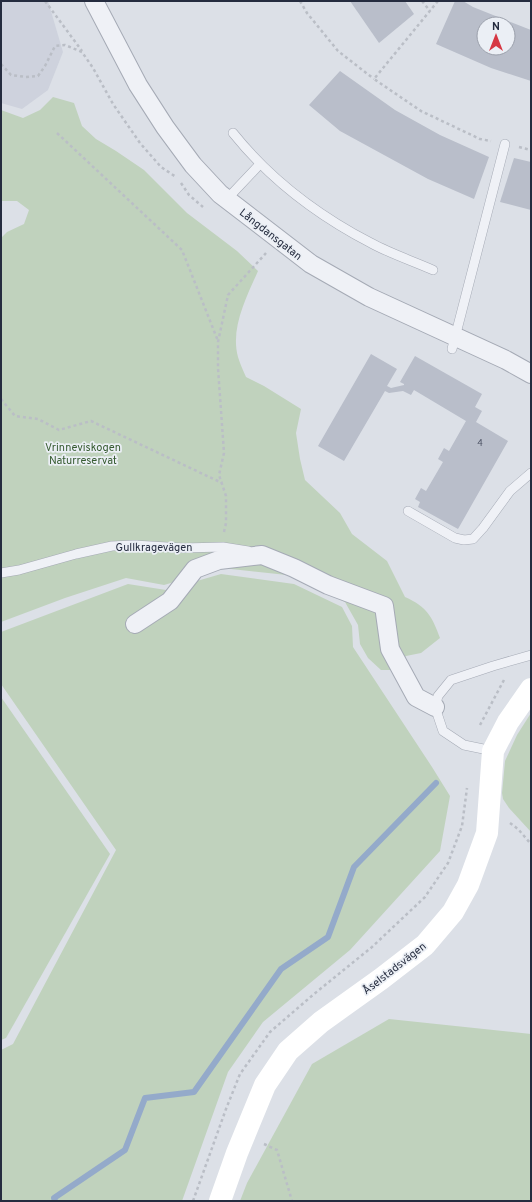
<svg xmlns="http://www.w3.org/2000/svg" width="532" height="1202" font-family="Overpass,sans-serif">
  <style>
    .built { fill: #ced2dd }
    .green { fill: #c0d2bd }
    .lines { fill: none; stroke-linecap: round; stroke-linejoin: round }
    .stream { stroke: #94aaca; stroke-width: 6 }
    .building { fill: #b9beca; fill-rule: evenodd }
    .lane-casing { stroke: #a5aab5; stroke-width: 10 }
    .street-casing { stroke: #a5aab5; stroke-width: 20 }
    .path { stroke: #babec6; stroke-width: 2.5; stroke-dasharray: 3 3; stroke-linecap: butt }
    .lane { stroke: #eff1f6; stroke-width: 9 }
    .street { stroke: #eff1f6; stroke-width: 18 }
    .secondary { stroke: #fff; stroke-width: 22 }
    .labels { text-anchor: middle; stroke-width: 3.5; stroke-linejoin: round; paint-order: stroke }
    .number-label { font-size: 9px; fill: #4a5062 }
    .street-label { font-size: 11px; fill: #252c3f; stroke: #ebeff5 }
    .park-label { font-size: 11px; fill: #365b31; stroke: #ebeff5 }
  </style>
  <rect width="100%" height="100%" fill="#dce0e7"/>
  <path class="built" d="M1,1h47l15,51 -15,38 -26,19 -21,-6z"/>
  <g class="green">
    <path d="M53,97l21,6 8,23 14,13 20,12 28,19 43,43 50,38 21,20c-11,25 -28,57 -20,86 2,7 5,13 8,20l18,9 37,23 -5,24 4,26 5,21 35,33 12,21 35,27 18,36c22,10 27,19 35,41l-19,15 -15,3 -14,14h-11l-13,-12 -8,-14 -2,-19 -13,-23 -49,-26 -74,-8 -58,17 -38,-7 -61,20 -64,24v-384l6,-6 17,-8 5,-14 -12,-9h-16v-91l22,8 17,-8z"/>
    <path d="M221,574l73,10 48,23 10,19 1,21 79,120 18,29 -10,55 -90,99 -87,72 -35,50 -46,129h-181v-151l12,-6 103,-194 -115,-166v-52l127,-48 38,6z"/>
    <path d="M1,697l109,157 -104,184 -5,2z"/>
    <path d="M531,713v119l-22,-24 -6,-9 -1,-6 3,-32 12,-26z"/>
    <path d="M389,1019l142,15v167h-291l7,-18 65,-119z"/>
  </g>
  <g class="lines">
    <path class="stream" d="M55,1201l-1,-3 71,-48 20,-52 49,-6 87,-123 47,-32 26,-70 82,-84"/>
  </g>
  <g class="building">
    <path d="M350,1h55l9,13 -35,29z"/>
    <path d="M455,1h8l10,6 58,23v51l-40,-13 -55,-24zM484,24h24v24h-24z"/>
    <path d="M340,71l55,39 45,25 49,22 -15,42 -46,-20 -88,-48 -31,-26z"/>
    <path d="M514,158l17,4v48l-31,-8z"/>
    <path d="M371,354l26,15 -10,17 4,2 13,-3v-1l-4,-2 15,-26 67,38 -7,13 7,4 -6,11 32,19 -50,88 -40,-22 2,-5 -5,-3 6,-11 5,3 17,-29 -5,-3 6,-11 5,3 17,-30 -52,-31 -3,5 -8,-4 -14,2 -4,-2 -41,70 -26,-15z"/>
  </g>
  <g class="lines">
    <defs>
      <g id="lane">
        <path d="M233,133c37,46 86,83 138,110 20,11 42,18 62,27"/>
        <path d="M227,199l33,-35"/>
        <path d="M452,349l53,-205"/>
        <path d="M408,511l47,27 9,2 9,-1 10,-11 27,-37 21,-18"/>
        <path d="M1,573l18,-3 57,-16 36,-8 22,-1 49,3 40,-1 25,4"/>
        <path d="M493,751l-29,-6 -21,-14 -8,-24 3,-11 13,-16 42,-14 38,-11"/>
      </g>
      <g id="street">
        <path d="M94,1l44,84 27,42 28,38 27,29 91,70 58,33 137,63 25,14"/>
        <path d="M135,624l35,-23 25,-32 24,-9 43,-5 32,13 34,17 56,21 6,43 26,48 19,10"/>
      </g>
    </defs>
    <use href="#lane" class="lane-casing"/>
    <use href="#street" class="street-casing"/>
    <g class="path">
      <path d="M45,1l37,50"/>
      <path d="M300,1l7,12 31,38 36,28"/>
      <path d="M422,1l8,10"/>
      <path d="M438,1l-64,78 47,32 59,28 11,2"/>
      <path d="M1,64l10,11 15,2 12,-1 7,-10 10,-20 10,-1 17,7 11,16 20,36 27,39 21,24 15,10"/>
      <path d="M57,133l125,117 36,91"/>
      <path d="M519,147l12,3"/>
      <path d="M181,183l8,12 14,12"/>
      <path d="M1,399l14,17 23,3 21,11 32,-9 131,62"/>
      <path d="M224,532l2,-9v-27l-7,-21 5,-22 -6,-85v-26l10,-47 38,-42"/>
      <path d="M480,725l25,-47"/>
      <path d="M510,823l8,6 13,15"/>
      <path d="M264,1144l13,6 15,51"/>
      <path d="M193,1201l33,-92 14,-35 30,-42 44,-38 58,-47 53,-50 23,-34 14,-37 5,-38"/>
    </g>
    <use href="#lane" class="lane"/>
    <use href="#street" class="street"/>
    <path class="secondary" d="M220,1201l17,-48 28,-68 23,-34 33,-29 60,-43 44,-34 28,-33 15,-27 19,-52 6,-82 15,-29 23,-33"/>
  </g>
  <g class="labels">
    <g class="number-label">
      <text x="480" y="446">4</text>
    </g>
    <g class="street-label">
      <text transform="translate(271 234) rotate(38)" y="4">Långdansgatan</text>
      <text x="154" y="551">Gullkragevägen</text>
      <text transform="translate(394 968) rotate(-38)" y="4">Åselstadsvägen</text>
    </g>
    <g class="park-label">
      <text x="83" y="451">Vrinneviskogen<tspan x="83" dy="13">Naturreservat</tspan></text>
    </g>
  </g>
  <rect width="532" height="1202" fill="none" stroke="#252c3f" stroke-width="4"/>
  <g transform="translate(496 36)"><circle r="19" fill="#ebeff5" stroke="#9ca1ac"/>
  <path d="M0-3L7 15L0 10L-7 15Z" fill="#d63743"/>
  <text y="-6" font-size="11" font-weight="bold" text-anchor="middle" fill="#252c3f">N</text>
  </g>
</svg>
